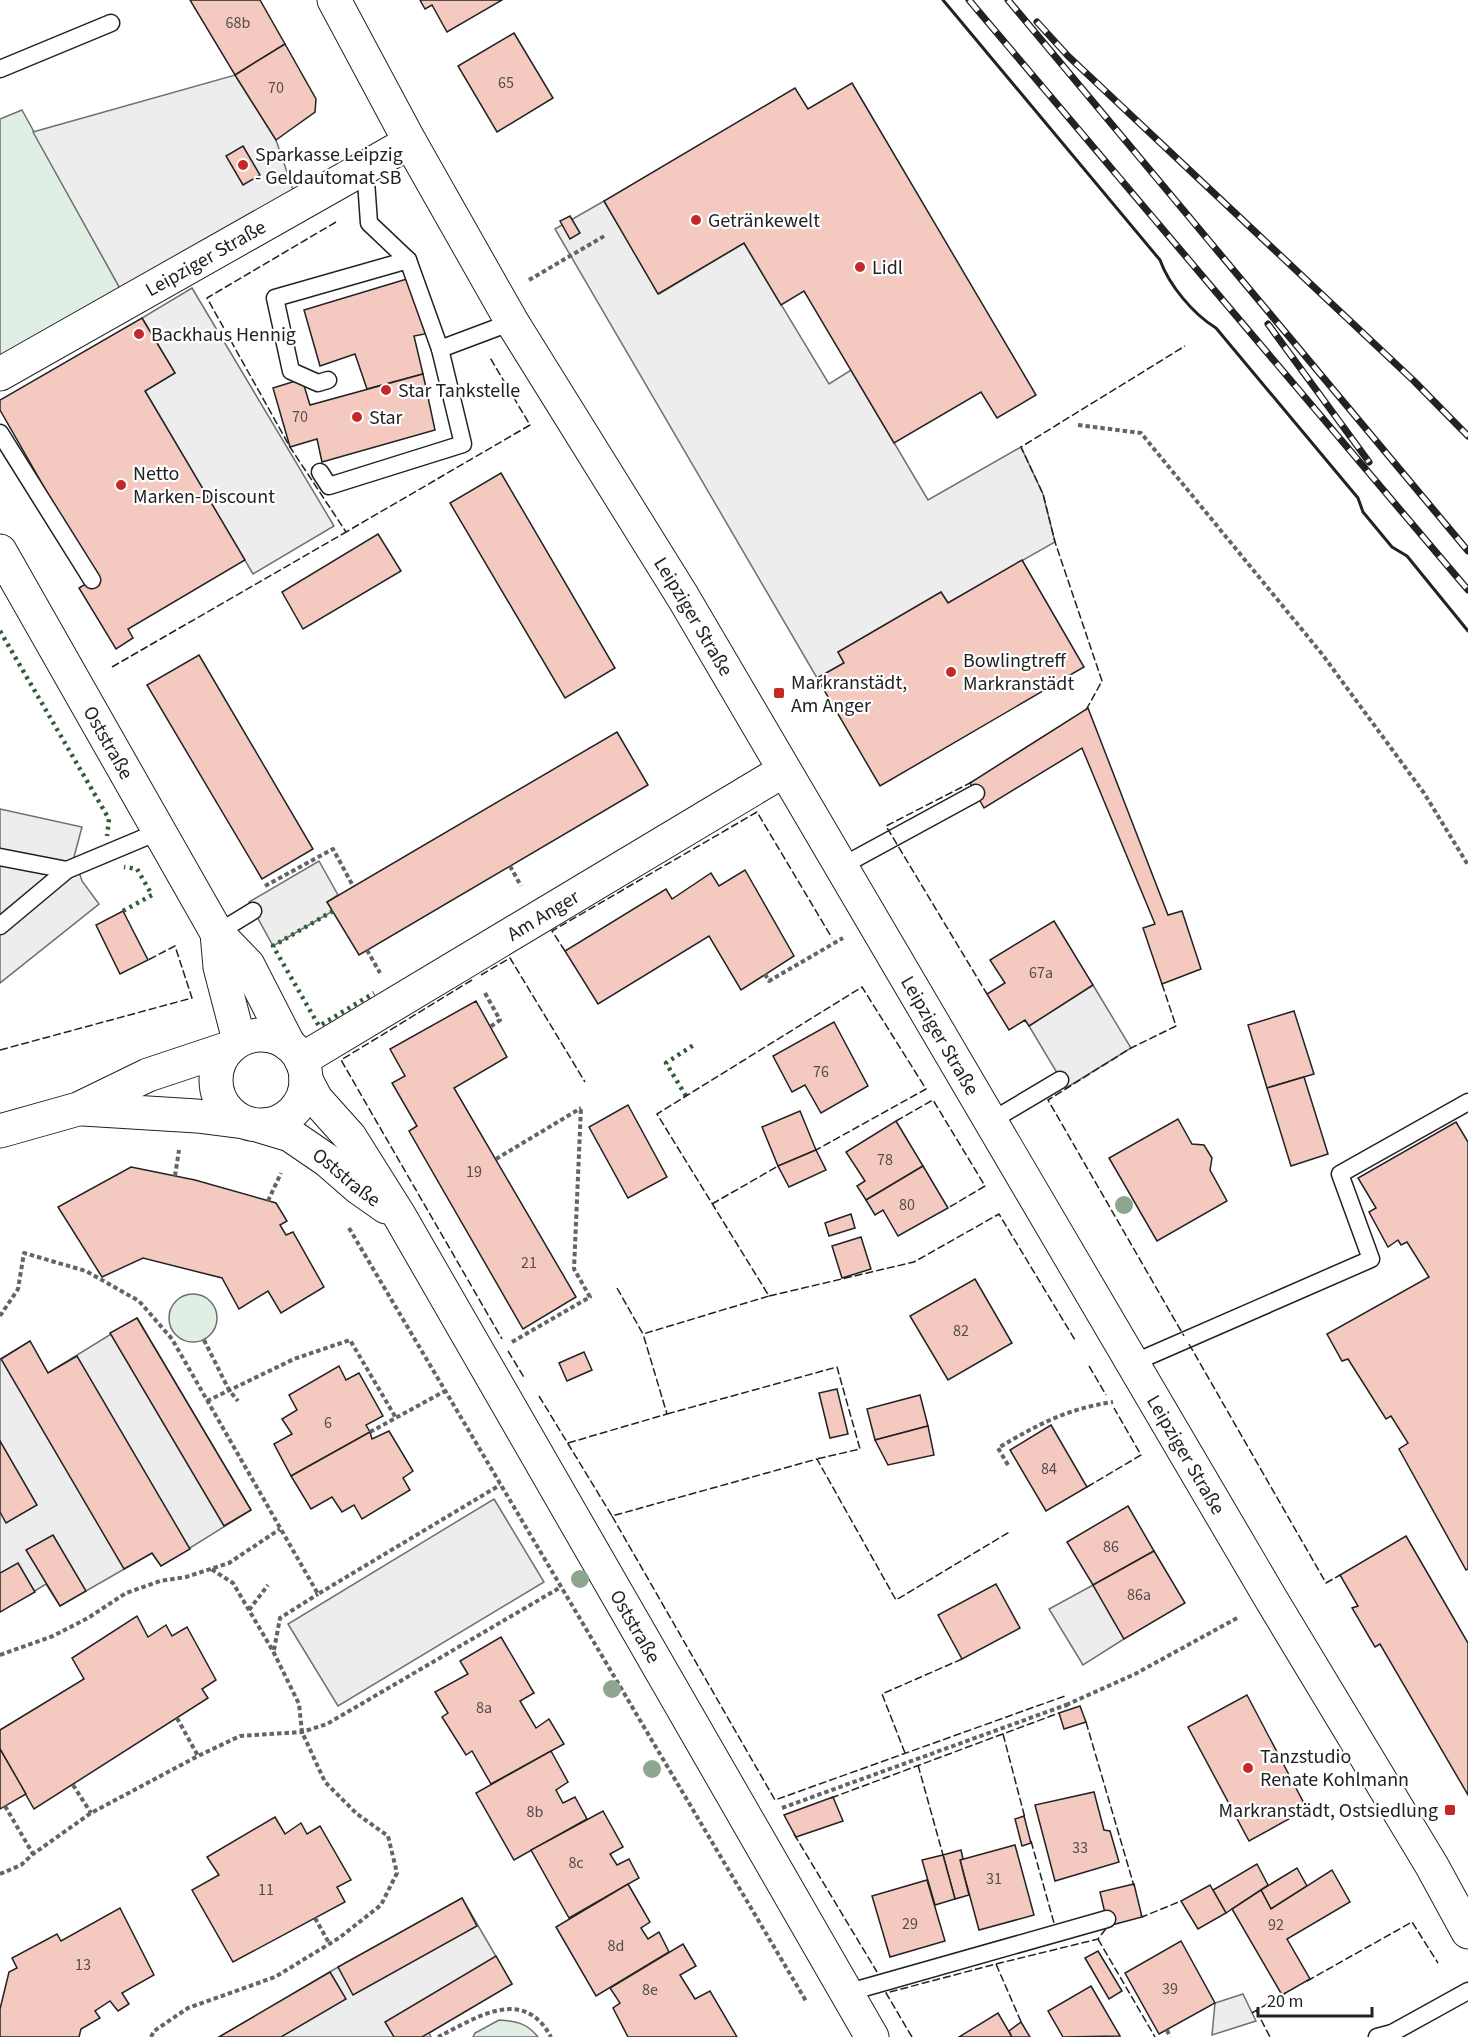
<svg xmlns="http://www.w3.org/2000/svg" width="1468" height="2037" font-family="'Source Sans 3',sans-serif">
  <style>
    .green { fill: #e0efe3; stroke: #6f6f6f; stroke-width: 1.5 }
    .parking { fill: #ededed; stroke: #6f6f6f; stroke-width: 1.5 }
    .building { fill: #f3c9c0; stroke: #222; stroke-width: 1.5 }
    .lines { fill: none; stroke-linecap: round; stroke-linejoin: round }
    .service-casing { stroke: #222; stroke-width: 19 }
    .minor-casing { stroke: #222; stroke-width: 35 }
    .primary-casing { stroke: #222; stroke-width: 35 }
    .path { stroke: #646464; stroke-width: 4; stroke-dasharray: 4.5 3; stroke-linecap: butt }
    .service { stroke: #fff; stroke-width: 16 }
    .minor { stroke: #fff; stroke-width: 33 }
    .primary { stroke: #fff; stroke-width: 33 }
    .rail-casing { stroke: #222; stroke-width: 7 }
    .rail { stroke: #fff; stroke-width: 4.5; stroke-dasharray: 14; stroke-linecap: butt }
    .hedge { stroke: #2f5e38; stroke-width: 4.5; stroke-dasharray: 3 4.5; stroke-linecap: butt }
    .fence { stroke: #222; stroke-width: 1.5; stroke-dasharray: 8 3; stroke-linecap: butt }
    .wall { stroke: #222; stroke-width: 3 }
    .tree { fill: #8da692 }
    .poi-dot { fill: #c62828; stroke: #fff; stroke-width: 2 }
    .labels { text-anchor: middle; stroke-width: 4.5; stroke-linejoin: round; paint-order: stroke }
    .number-label { font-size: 16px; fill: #564c4a }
    .poi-label { font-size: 20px; fill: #222; stroke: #fff; text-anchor: start }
    .street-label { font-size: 20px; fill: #222; stroke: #fff }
  </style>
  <rect width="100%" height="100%" fill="#fff"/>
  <g class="green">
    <path d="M22,110l105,191 -127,73v-255z"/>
    <circle cx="193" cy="1318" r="24"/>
    <path d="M499,2020c17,1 28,3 39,17h-65l2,-4z"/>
  </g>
  <g class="parking">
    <path d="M235,75l41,65 22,64 -171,97 -94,-169z"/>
    <path d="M604,201l55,93 85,-51 85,141 22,-14 77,130 93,-53 22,47 12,48 -107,61 -7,-11 -103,60 6,11 -27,15 -262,-449z"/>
    <path d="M192,288l142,238 -81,48 -108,-183 30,-18 -33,-55z"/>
    <path d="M0,809l82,18 -8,30 8,24 17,23 -99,79z"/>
    <path d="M319,861l19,34 -11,7 6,9 -60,35 -24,-44z"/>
    <path d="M1093,985l38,63 -65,40 -37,-62z"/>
    <path d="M137,1318l114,192 -90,56 -9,-13 -92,53 -14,-22 -46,28v-253l30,-18 18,32z"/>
    <path d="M494,1499l50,83 -206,124 -50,-82z"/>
    <path d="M1093,1585l31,54 -41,26 -34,-56z"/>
    <path d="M462,1898l50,86 -83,49 2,4h-212l114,-67z"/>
    <path d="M1243,1994l13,27 -44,14 3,-32z"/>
  </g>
  <g class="building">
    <path d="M190,0h70l25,44 -50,31z"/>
    <path d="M420,0h82l-55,32 -15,-27 -7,4z"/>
    <path d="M514,33l39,65 -56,34 -39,-66z"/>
    <path d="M285,44l31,55 -1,13 -39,28 -41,-65z"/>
    <path d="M852,83l184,312 -39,23 -16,-26 -87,51 -90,-152 -23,14 -37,-62 -86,51 -54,-93 191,-113 13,21z"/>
    <path d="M243,146l17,29 -17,10 -17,-29z"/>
    <path d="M570,216l10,17 -10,6 -10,-18z"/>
    <path d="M420,275l10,58 -16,3 9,38 -56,15 -12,-35 -35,12 -16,-56z"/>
    <path d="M142,318l33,55 -30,18 100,169 -117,69 5,9 -17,11 -37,-61 17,-10 -96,-168v-10z"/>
    <path d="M423,374l12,56 -113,32 -5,-23 -27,8 -17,-59 29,-9 8,26z"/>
    <path d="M501,473l114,195 -50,30 -115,-195z"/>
    <path d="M378,534l23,37 -98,58 -21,-37z"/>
    <path d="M1022,560l62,107 -204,119 -63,-108 27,-15 -6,-11 103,-60 7,11z"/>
    <path d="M199,655l114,194 -51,30 -115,-194z"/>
    <path d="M1088,708l80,207 14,-4 19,58 -39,15 -19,-56 12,-4 -73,-176 -98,60 -14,-25z"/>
    <path d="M617,732l31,53 -289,170 -32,-53z"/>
    <path d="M745,870l49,86 -53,34 -32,-54 -111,68 -33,-53 101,-62 6,10 39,-26 8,13z"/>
    <path d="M123,911l25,49 -28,14 -24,-49z"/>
    <path d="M1054,921l39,64 -64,41 -4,-6 -16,10 -22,-36 18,-11 -15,-23z"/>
    <path d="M476,1001l31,56 -53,31 122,209 -53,32 -114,-198 8,-5 -25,-43 13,-7 -15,-27z"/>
    <path d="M1294,1011l20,63 -47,14 -19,-63z"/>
    <path d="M834,1022l34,64 -47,27 -16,-28 -13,7 -19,-36z"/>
    <path d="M1304,1077l24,77 -37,12 -24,-78z"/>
    <path d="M628,1105l39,72 -39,21 -39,-71z"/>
    <path d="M800,1111l16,39 -38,16 -16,-39z"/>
    <path d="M1178,1119l14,25 12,1 8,13 -2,12 17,31 -70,40 -48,-83z"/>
    <path d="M896,1121l27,45 -57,34 -9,-14 8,-5 -19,-29z"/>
    <path d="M1456,1122l12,20v427l-2,1 -67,-121 9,-6 -17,-27 -5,3 -38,-60 -6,2 -15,-27 102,-57 -22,-35 -6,3 -3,-5 -10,7 -19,-35 7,-4 -18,-30z"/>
    <path d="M816,1150l10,20 -37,17 -11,-21z"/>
    <path d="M923,1166l25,42 -50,28 -15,-26 -8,5 -9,-15z"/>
    <path d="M131,1167l64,13 81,23 11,18 -7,4 6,10 7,-3 31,55 -43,26 -13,-22 -29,18 -17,-31 -79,-20 -41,19 -44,-70z"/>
    <path d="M851,1214l4,14 -26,8 -4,-13z"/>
    <path d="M861,1237l10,32 -29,9 -10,-32z"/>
    <path d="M975,1279l37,64 -64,37 -38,-64z"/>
    <path d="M137,1318l114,192 -27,16 -114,-193z"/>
    <path d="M30,1341l18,32 29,-17 113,193 -29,17 -9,-13 -28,16 -123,-210z"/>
    <path d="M584,1352l8,18 -25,11 -8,-18z"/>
    <path d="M339,1366l7,14 13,-7 24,43 -17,9 4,7 -79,44 -17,-32 18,-10 -10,-15 15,-9 -8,-15z"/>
    <path d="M837,1389l11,45 -18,4 -11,-45z"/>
    <path d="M920,1395l8,31 -53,14 -8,-31z"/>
    <path d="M1051,1425l36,62 -41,24 -36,-61z"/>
    <path d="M928,1426l6,29 -46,10 -13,-25z"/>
    <path d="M389,1431l24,40 -10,7 7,12 -48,29 -8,-14 -12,7 -10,-15 -21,12 -20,-33 79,-44 2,7z"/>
    <path d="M0,1441l37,64 -31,18 -6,-11z"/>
    <path d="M1128,1506l26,45 -61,34 -26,-43z"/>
    <path d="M53,1535l33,56 -26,15 -34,-56z"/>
    <path d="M1406,1536l62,107v152l-88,-151 -5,3 -23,-39 6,-2 -18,-31z"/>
    <path d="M1154,1551l31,52 -61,36 -31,-54z"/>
    <path d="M18,1563l17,29 -35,20v-39z"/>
    <path d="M996,1584l24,44 -58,31 -24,-44z"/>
    <path d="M137,1616l11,21 18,-12 6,11 15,-9 29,53 -14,9 6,9 -174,111 -34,-60v-19l84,-51 -12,-21z"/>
    <path d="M501,1637l33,56 -14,8 16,27 13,-9 15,25 -73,40 -19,-33 -6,4 -24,-38 6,-4 -13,-21 33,-18 -8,-13z"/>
    <path d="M1247,1695l60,114 -58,32 -61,-114z"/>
    <path d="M1080,1706l6,16 -22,7 -5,-16z"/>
    <path d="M0,1749l26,45 -26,15z"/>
    <path d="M551,1751l17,31 -12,8 7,13 12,-6 12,22 -73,41 -38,-67z"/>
    <path d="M1094,1792l10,38 6,1 9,31 -64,19 -20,-76z"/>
    <path d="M833,1797l10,24 -47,16 -12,-22z"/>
    <path d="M603,1811l20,36 -13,7 7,11 12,-6 10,19 -70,40 -38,-68z"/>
    <path d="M1024,1816l7,27 -9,3 -7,-27z"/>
    <path d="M275,1817l10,17 16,-11 6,11 13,-8 31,54 -14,7 8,15 -112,60 -41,-72 27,-15 -12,-18z"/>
    <path d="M1015,1845l19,70 -55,15 -19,-70z"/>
    <path d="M961,1850l2,9 -3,1 9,35 -14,4 -12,-44z"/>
    <path d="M943,1855l12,44 -20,6 -13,-45z"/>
    <path d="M1257,1864l11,21 -42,28 -13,-23z"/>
    <path d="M1297,1868l10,18 -36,23 -10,-19z"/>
    <path d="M1332,1870l18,32 -63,37 23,40 -28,16 -50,-86 29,-19 10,19z"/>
    <path d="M927,1880l18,61 -55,16 -18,-61z"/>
    <path d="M628,1884l22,38 -9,6 7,11 11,-7 10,20 -73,44 -40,-69z"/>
    <path d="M1134,1884l8,33 -34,9 -8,-34z"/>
    <path d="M1210,1885l16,28 -28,16 -17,-28z"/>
    <path d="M462,1898l15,28 -124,69 -15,-28z"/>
    <path d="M120,1908l34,67 -32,18 7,11 -11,7 -8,-10 -15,10 5,7 -19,11 -2,8h-79v-28l9,-37 8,-4 -5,-10 45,-24 4,7z"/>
    <path d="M1181,1941l34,62 -56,31 -34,-61z"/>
    <path d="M683,1944l13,22 -16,9 15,24 15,-8 27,46h-109l-15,-29 7,-5 -10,-15z"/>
    <path d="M1098,1951l24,40 -13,8 -24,-41z"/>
    <path d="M496,1956l16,28 -90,53h-28l-9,-15z"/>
    <path d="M330,1972l16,27 -65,38h-62z"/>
    <path d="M1091,1986l29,50 -57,1 -15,-26z"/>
    <path d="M998,2013l14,24h-53z"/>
    <path d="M1021,2022l9,15h-18l-3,-6z"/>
  </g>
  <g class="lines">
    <defs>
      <g id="service">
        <path d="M0,69l111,-46"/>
        <path d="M365,167l4,56 39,37 32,89 72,-27"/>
        <path d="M328,380l-10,3 -27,-12 -16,-73 133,-38"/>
        <path d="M0,433l92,147"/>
        <path d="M320,472l9,14 134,-42 -23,-95"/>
        <path d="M0,857l67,13"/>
        <path d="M842,866l134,-73"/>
        <path d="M0,926l67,-56 93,-39"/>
        <path d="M217,933l36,-22"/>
        <path d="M991,1121l69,-41"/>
        <path d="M1133,1363l238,-104 -31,-85 128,-72"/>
        <path d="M846,1993l261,-74"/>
        <path d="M1377,2037l15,-4 76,-42"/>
      </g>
      <g id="minor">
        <path id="s1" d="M0,374l410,-232"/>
        <path id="s2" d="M0,551l217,382 31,32 41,80"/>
        <path d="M217,933l3,34 19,73"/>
        <circle cx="261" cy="1080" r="45"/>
        <path id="s3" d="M301,1060l482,-289"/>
        <path id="s4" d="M306,1080l10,19 34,38 49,78 473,822"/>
        <path d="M83,1109l114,7 47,6"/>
        <path id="s5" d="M260,1126l30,9 38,26 31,27 27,19"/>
        <path d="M0,1131l78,-22 70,-34 81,-27"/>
      </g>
      <g id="primary">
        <path id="s6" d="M334,0l76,142 102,180 171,275 588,1002 161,267 36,66"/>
      </g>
    </defs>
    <use href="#service" class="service-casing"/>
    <use href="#minor" class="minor-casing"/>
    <use href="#primary" class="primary-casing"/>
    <g class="path">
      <path d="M529,280l77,-45"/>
      <path d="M1078,425l63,8 181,221 102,139 44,72"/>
      <path d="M510,866l11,20"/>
      <path d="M265,886l68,-37 20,37"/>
      <path d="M367,950l13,23"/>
      <path d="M765,974l4,7 74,-43"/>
      <path d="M485,993l15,27 -10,7"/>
      <path d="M496,1159l85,-51"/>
      <path d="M175,1176l4,-26"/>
      <path d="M268,1201l13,-28"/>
      <path d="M349,1228l457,773"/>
      <path d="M0,1316l18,-27 6,-36 62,18 53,30 33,38 146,255 182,-109"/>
      <path d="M204,1340l25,50 9,11"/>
      <path d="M512,1342l78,-45 -16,-28 7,-162"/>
      <path d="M207,1401l87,-42 56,-19 46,78"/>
      <path d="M370,1432l75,-41"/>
      <path d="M1008,1465l-10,-17c41,-24 68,-39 115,-46"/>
      <path d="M249,1610l19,-25"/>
      <path d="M274,1650l6,-32 38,-24"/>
      <path d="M0,1655l53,-19 35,-18 38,-25 34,-12 26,-4 43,-14 51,-34"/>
      <path d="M1066,1705l69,-31 104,-57"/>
      <path d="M177,1718l21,38"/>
      <path d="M73,1785l18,28"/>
      <path d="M5,1806l28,48"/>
      <path d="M782,1808l284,-103 2,5"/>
      <path d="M0,1874l21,-9 12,-11 58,-41 107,-57 42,-20 62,-4 25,-8 234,-137"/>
      <path d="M315,1918l14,25"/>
      <path d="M1167,2030l3,7"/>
      <path d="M151,2037l3,-6 34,-23 87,-31 64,-39 42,-33 16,-32 -9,-37 -31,-22 -32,-32 -23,-50 -3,-28 -26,-53 -40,-68 -22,-14"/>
      <path d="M438,2037c38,-19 85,-52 113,0"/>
    </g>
    <use href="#service" class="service"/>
    <use href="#minor" class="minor"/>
    <use href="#primary" class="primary"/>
    <defs>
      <g id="rail">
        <path d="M969,0l499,590"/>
        <path d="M1008,0l460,551"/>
        <path d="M1037,22l31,34 346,325 54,55"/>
        <path d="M1268,324l101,138"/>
      </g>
    </defs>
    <use href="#rail" class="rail-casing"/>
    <use href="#rail" class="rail"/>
    <g class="hedge">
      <path d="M0,631l109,188 -2,17"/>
      <path d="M123,911l29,-16 -15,-26 -13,-2"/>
      <path d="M333,911l-60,35 46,80 55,-33"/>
      <path d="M686,1096l-20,-33 29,-19"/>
    </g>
    <g class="fence">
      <path d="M336,222l-129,76 83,149 56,85 184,-107 -41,-69"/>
      <path d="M112,667l234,-135"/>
      <path d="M1086,710l16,-29 -47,-139 -12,-48 -22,-47 164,-101"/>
      <path d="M972,782l-86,44 101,168"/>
      <path d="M565,951l-13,-20 205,-119 75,126"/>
      <path d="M481,975l29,-17 75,124"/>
      <path d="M472,980l-131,80 161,279"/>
      <path d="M1162,984l14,42 -45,22 -83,52 136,236"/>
      <path d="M0,1050l192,-52 -17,-52 -27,14"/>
      <path d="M896,1121l37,-21 52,86 -37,22"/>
      <path d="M712,1204l66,-38"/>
      <path d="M617,1288l26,46 126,-38 -112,-182 205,-127 64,102 -110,61"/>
      <path d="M769,1296l145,-34 85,-48 76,126"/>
      <path d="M1189,1344l137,239 14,-8"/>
      <path d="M508,1351l17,28"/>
      <path d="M1089,1366l17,29"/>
      <path d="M539,1396l73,120 205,-57 79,141 115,-69"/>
      <path d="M667,1414l170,-47 23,82 -43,10"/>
      <path d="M568,1443l99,-29 -24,-80"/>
      <path d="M1087,1487l54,-32 -27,-47"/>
      <path d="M612,1516l163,284 290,-104"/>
      <path d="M1086,1722l48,164"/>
      <path d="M1003,1734l22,84"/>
      <path d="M905,1753l-23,-59 80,-35"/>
      <path d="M918,1765l25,90"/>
      <path d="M831,1798l228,-85"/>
      <path d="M794,1834l83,138"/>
      <path d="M1031,1841l23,82"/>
      <path d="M1141,1915l1,2 39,-16"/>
      <path d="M1098,1939l57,98"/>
      <path d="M996,1964l102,-25 10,-13"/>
      <path d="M1307,1981l105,-59 26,41"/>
      <path d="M1256,2010l14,27"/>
      <path d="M1252,2013l34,-20"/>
      <path d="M912,2037l-26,-44 110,-29 26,60"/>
    </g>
    <path class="wall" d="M943,0l217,260c9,25 33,54 56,68l142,170 5,14 29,35 15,9 61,75"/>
  </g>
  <g class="tree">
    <circle cx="1124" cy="1205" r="9"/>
    <circle cx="580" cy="1579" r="9"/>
    <circle cx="612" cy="1689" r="9"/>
    <circle cx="652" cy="1769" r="9"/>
  </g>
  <g class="poi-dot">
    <circle cx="243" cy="165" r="6"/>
    <circle cx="696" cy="220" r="6"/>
    <circle cx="860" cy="267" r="6"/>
    <circle cx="139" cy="334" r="6"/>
    <circle cx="386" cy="390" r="6"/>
    <circle cx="357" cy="417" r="6"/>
    <circle cx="121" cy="485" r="6"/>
    <circle cx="951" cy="672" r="6"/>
    <rect x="773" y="687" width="12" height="12" rx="3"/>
    <circle cx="1248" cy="1768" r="6"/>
    <rect x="1444" y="1804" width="12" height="12" rx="3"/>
  </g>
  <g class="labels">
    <g class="number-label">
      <text x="238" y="28">68b</text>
      <text x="506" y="88">65</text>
      <text x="276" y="93">70</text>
      <text x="300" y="422">70</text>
      <text x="1041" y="978">67a</text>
      <text x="821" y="1077">76</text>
      <text x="885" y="1165">78</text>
      <text x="474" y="1177">19</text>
      <text x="907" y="1210">80</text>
      <text x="529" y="1268">21</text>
      <text x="961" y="1336">82</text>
      <text x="328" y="1428">6</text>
      <text x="1049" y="1474">84</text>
      <text x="1111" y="1552">86</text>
      <text x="1139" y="1600">86a</text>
      <text x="484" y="1713">8a</text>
      <text x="535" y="1817">8b</text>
      <text x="1080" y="1853">33</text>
      <text x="576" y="1868">8c</text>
      <text x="994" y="1884">31</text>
      <text x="266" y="1895">11</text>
      <text x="910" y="1929">29</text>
      <text x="1276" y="1930">92</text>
      <text x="616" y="1951">8d</text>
      <text x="83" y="1970">13</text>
      <text x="1170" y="1994">39</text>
      <text x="650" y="1995">8e</text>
    </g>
    <g class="poi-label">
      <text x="255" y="161">Sparkasse Leipzig<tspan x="255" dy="23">- Geldautomat SB</tspan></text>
      <text x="708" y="227">Getränkewelt</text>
      <text x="872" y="274">Lidl</text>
      <text x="151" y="341">Backhaus Hennig</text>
      <text x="398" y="397">Star Tankstelle</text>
      <text x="369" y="424">Star</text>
      <text x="133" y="480">Netto<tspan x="133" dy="23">Marken-Discount</tspan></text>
      <text x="963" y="667">Bowlingtreff<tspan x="963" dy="23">Markranstädt</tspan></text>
      <text x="791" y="689">Markranstädt,<tspan x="791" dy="23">Am Anger</tspan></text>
      <text x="1260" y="1763">Tanzstudio<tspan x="1260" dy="23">Renate Kohlmann</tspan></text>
      <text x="1438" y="1817" text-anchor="end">Markranstädt, Ostsiedlung</text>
    </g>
    <g class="street-label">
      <text dy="7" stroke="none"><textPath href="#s1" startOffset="236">Leipziger Straße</textPath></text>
      <text dy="7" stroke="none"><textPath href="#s6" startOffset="714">Leipziger Straße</textPath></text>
      <text dy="7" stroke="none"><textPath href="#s2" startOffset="220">Oststraße</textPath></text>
      <text dy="7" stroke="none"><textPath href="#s3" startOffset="282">Am Anger</textPath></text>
      <text dy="7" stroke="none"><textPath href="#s6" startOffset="1200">Leipziger Straße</textPath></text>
      <text dy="7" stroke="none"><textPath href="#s5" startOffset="102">Oststraße</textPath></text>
      <text dy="7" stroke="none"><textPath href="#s6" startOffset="1686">Leipziger Straße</textPath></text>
      <text dy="7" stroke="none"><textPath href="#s4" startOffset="639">Oststraße</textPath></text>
    </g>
  </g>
  <path d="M1258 2007v9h114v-9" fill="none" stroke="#222222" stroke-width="3"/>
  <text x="1267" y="2007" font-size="18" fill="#222222" stroke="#ffffff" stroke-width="4.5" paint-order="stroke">20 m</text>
</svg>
